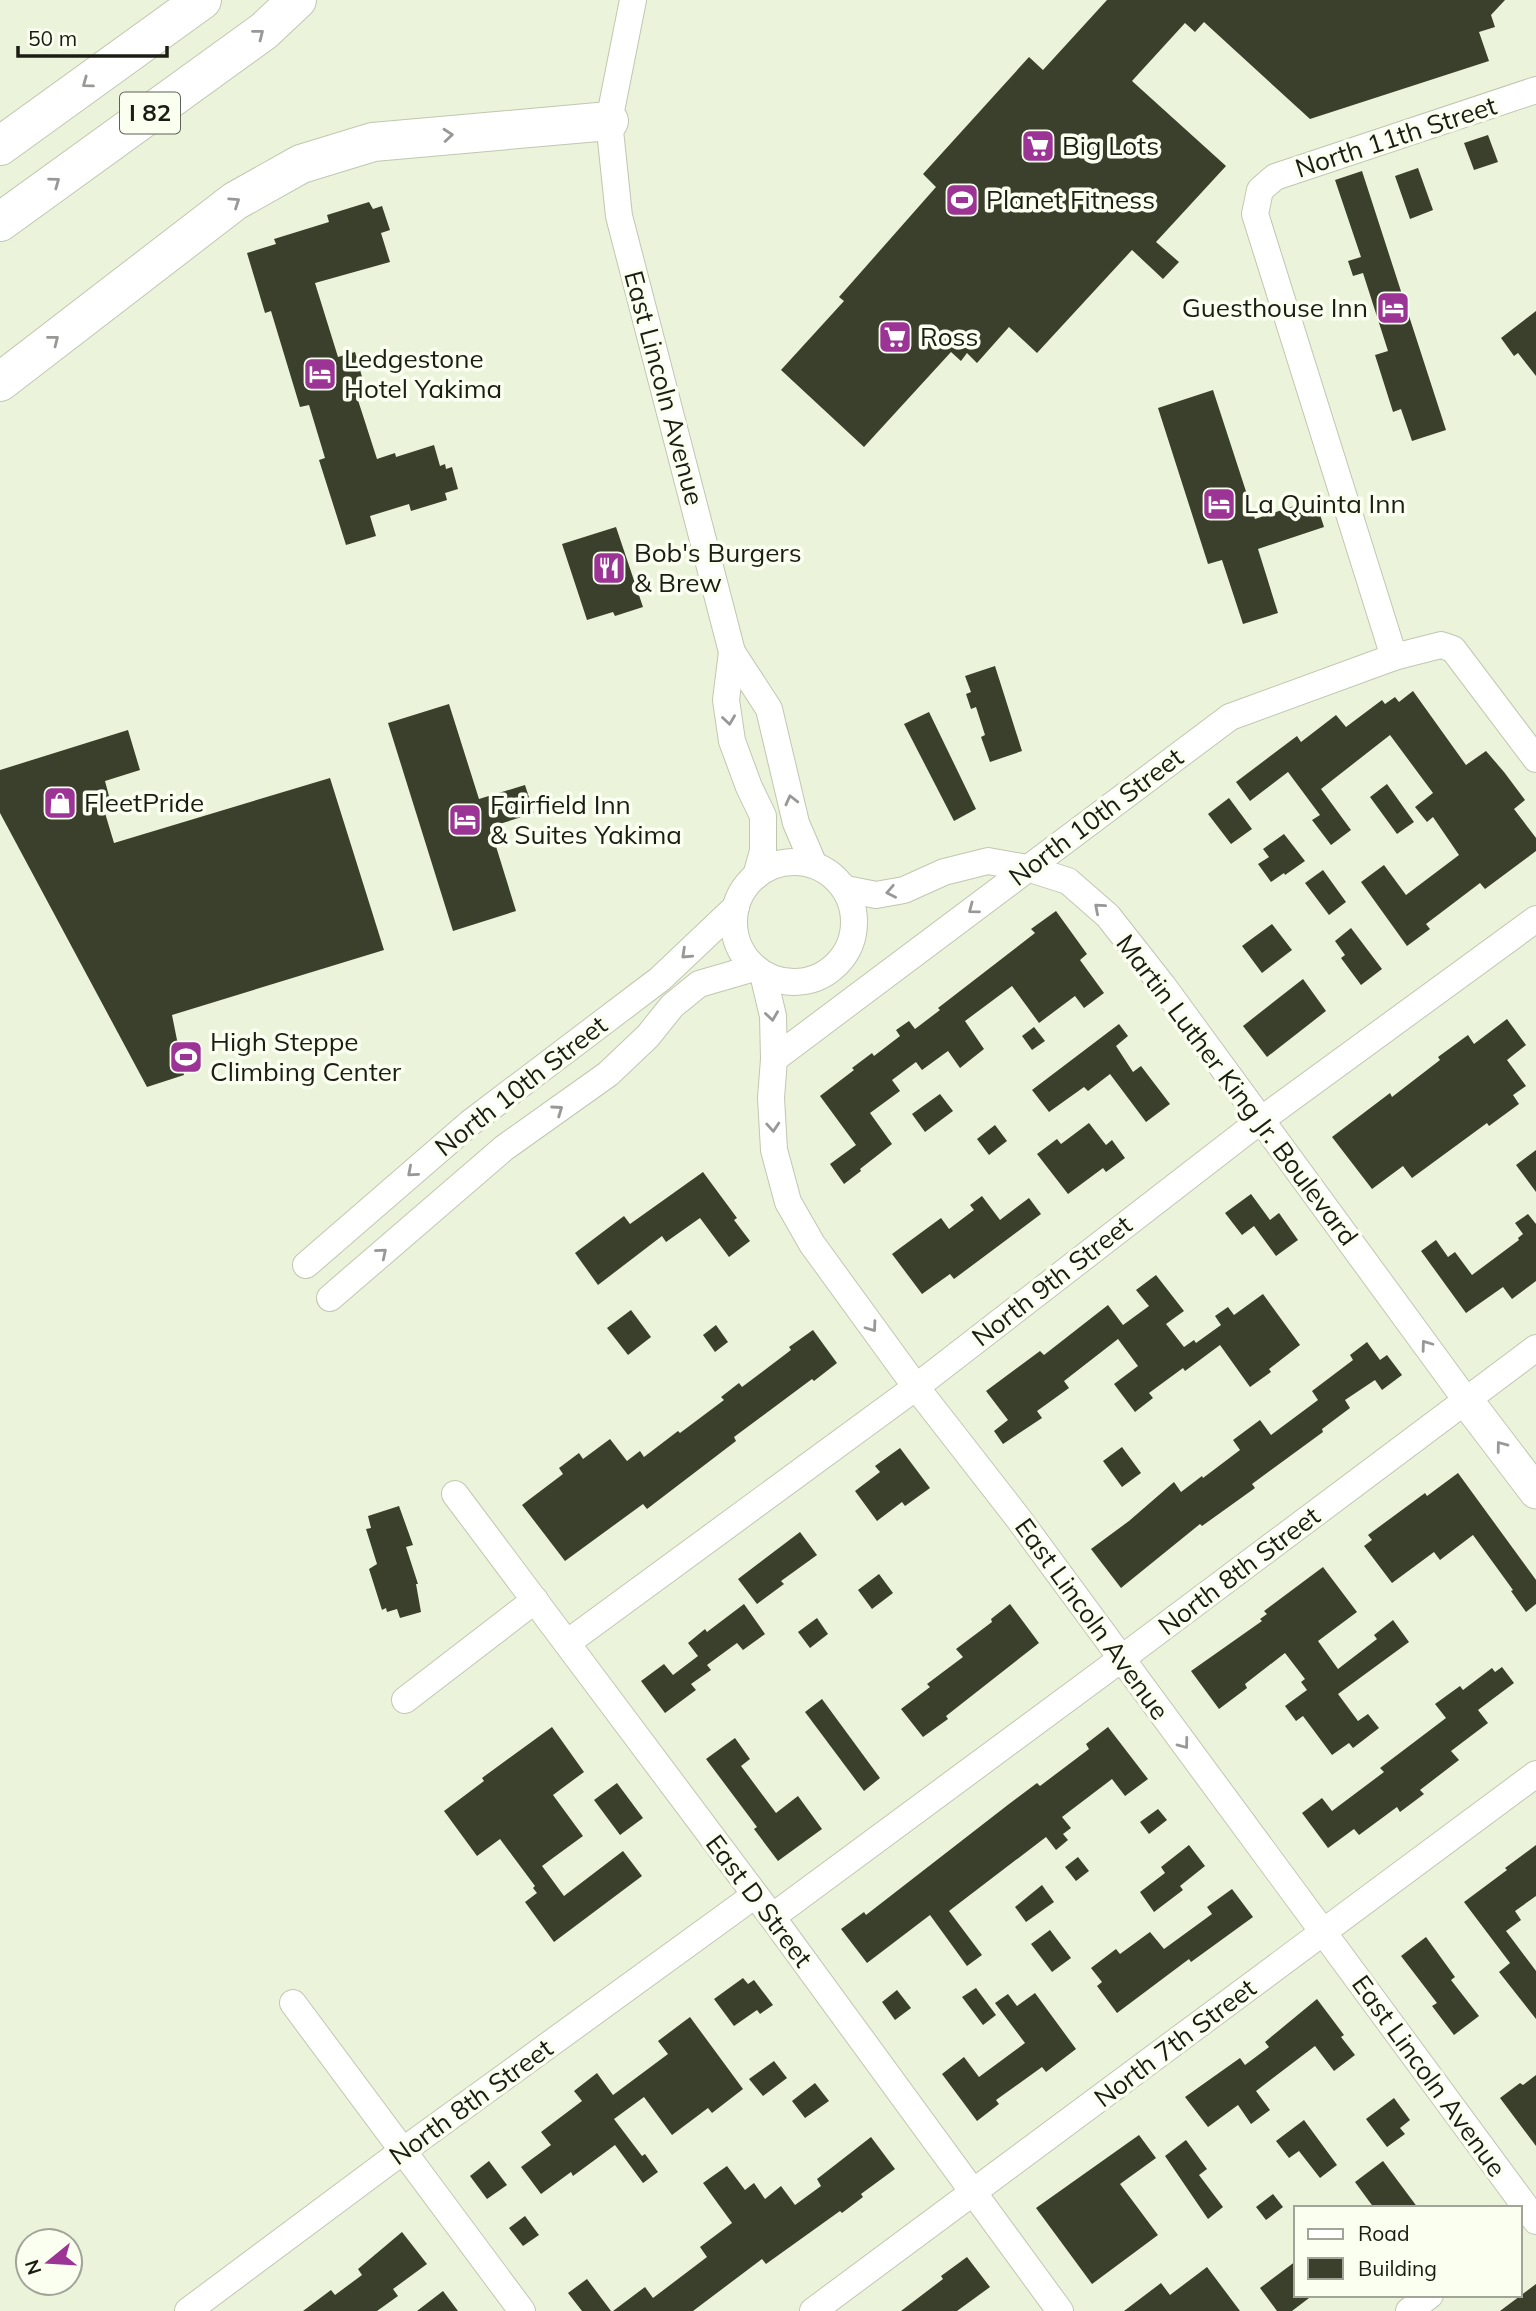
<svg xmlns="http://www.w3.org/2000/svg" width="1536" height="2311" font-family="Mulish,sans-serif">
  <style>
    .building { fill: #3b402d }
    .lines { fill: none; stroke-linecap: round; stroke-linejoin: round }
    .minor-casing { stroke: #c0c7b0; stroke-width: 28 }
    .major-casing { stroke: #c0c7b0; stroke-width: 35 }
    .highway-casing { stroke: #c0c7b0; stroke-width: 40 }
    .minor { stroke: #fff; stroke-width: 26 }
    .major { stroke: #fff; stroke-width: 33 }
    .highway { stroke: #fff; stroke-width: 38 }
    .oneway { stroke: #989996 }
    .labels { text-anchor: middle; stroke-width: 7; stroke-linejoin: round; paint-order: stroke }
    .shield { fill: #fafff0; stroke: #5e6157; stroke-width: 2 }
    .shield-label { font-size: 24px; font-weight: bold; fill: #1b1d15 }
    .street-label { font-size: 26px; fill: #1b1d15; stroke: #fafff0 }
    .poi-label { font-size: 26px; fill: #1b1d15; stroke: #fafff0; text-anchor: start }
  </style>
  <rect width="100%" height="100%" fill="#ecf3db"/>
  <g class="building">
    <path d="M1107,0h398l-14,15 4,12 -16,5 10,29 -179,58 -106,-97 -9,10 -10,-9 -53,58 94,85 -70,76 23,20 -16,17 -31,-29 -95,103 -28,-26 -32,36 -10,-10 -6,8 -10,-9 -87,95 -83,-77 63,-69 -5,-4 97,-110 -13,-13 106,-117 14,13z"/>
    <path d="M1488,135l10,27 -24,8 -10,-27z"/>
    <path d="M1418,168l15,42 -23,9 -15,-43z"/>
    <path d="M1362,171l84,259 -34,11 -11,-32 -8,3 -18,-57 13,-4 -25,-78 -10,3 -5,-15 13,-4 -26,-77z"/>
    <path d="M369,202l4,7 9,-3 8,24 -9,3 9,29 -75,21 23,74 17,-5 11,39 -10,3 21,65 18,-6 1,4 38,-12 6,21 5,-2 1,5 6,-2 6,22 -13,4 2,7 -36,11 -2,-7 -39,12 6,20 -30,9 -27,-85 6,-2 -16,-53 -9,2 -29,-96 -6,2 -18,-60 29,-9 -2,-5 55,-17 -2,-7z"/>
    <path d="M1536,311v65l-18,-23 -4,3 -13,-18z"/>
    <path d="M1213,390l42,129 60,-20 9,28 -66,22 20,64 -35,11 -21,-64 -14,4 -50,-156z"/>
    <path d="M616,527l27,80 -28,9 -2,-4 -26,8 -25,-76z"/>
    <path d="M995,666l27,85 -32,11 -9,-25 4,-2 -9,-28 -5,2 -5,-15 5,-2 -6,-16z"/>
    <path d="M1413,691l53,74 20,-14 18,21 21,28 -11,9 22,29v13l-51,38 -5,-6 -54,41 4,5 -23,17 -46,-64 23,-17 22,30 53,-40 -26,-38 -6,5 -12,-15 18,-14 -43,-58 -69,54 30,41 -20,15 -19,-25 8,-5 -32,-43 -38,29 -14,-19 61,-46 4,6 35,-27 10,12 36,-27 3,4 10,-7 4,5z"/>
    <path d="M449,704l30,95 46,-14 9,28 -44,14 26,84 -63,20 -65,-208z"/>
    <path d="M929,712l47,97 -22,12 -50,-97z"/>
    <path d="M128,730l12,40 -35,11 5,19 -8,3 12,40 216,-65 54,172 -212,65 12,60 -37,12 -147,-274v-43z"/>
    <path d="M1387,784l27,38 -17,12 -27,-37z"/>
    <path d="M1229,798l23,31 -21,15 -23,-30z"/>
    <path d="M1284,834l21,27 -20,14 -1,-2 -13,9 -13,-18 11,-7 -6,-8z"/>
    <path d="M1323,870l23,32 -17,13 -24,-32z"/>
    <path d="M1056,911l31,43 -7,6 24,33 -20,15 -9,-12 -36,27 -27,-37 -47,35 19,28 -24,19 -12,-17 -26,19 -6,-8 -24,18 8,11 -30,22 22,31 -32,25 1,2 -17,13 -14,-20 26,-19 -36,-49 34,-26 -2,-2 20,-15 2,3 26,-20 -4,-6 13,-9 6,8 25,-19 -2,-2 97,-75 -4,-4z"/>
    <path d="M1272,924l20,26 -30,23 -20,-27z"/>
    <path d="M1351,928l31,41 -21,16 -20,-27 4,-3 -10,-14z"/>
    <path d="M1303,979l23,32 -59,46 -24,-31z"/>
    <path d="M1507,1019l19,26 -19,15 19,26 -13,9 6,9 -30,22 -2,-3 -75,55 -9,-12 -31,23 -40,-52 58,-44 2,4 48,-37 -2,-3 30,-22 6,9z"/>
    <path d="M1119,1024l9,12 -12,10 17,26 8,-6 29,38 -24,18 -36,-48 -22,17 -4,-4 -35,25 -17,-22z"/>
    <path d="M1034,1027l11,14 -13,9 -10,-14z"/>
    <path d="M940,1094l13,17 -28,21 -13,-18z"/>
    <path d="M1089,1123l17,22 6,-5 13,18 -19,14 -3,-4 -35,26 -31,-40 20,-15 4,5z"/>
    <path d="M995,1125l12,16 -18,14 -12,-16z"/>
    <path d="M1536,1150v42l-20,-27z"/>
    <path d="M703,1172l34,46 -3,2 16,21 -21,16 -29,-39 -34,24 -4,-6 -64,49 -23,-32 49,-37 6,8z"/>
    <path d="M1251,1194l19,26 9,-7 19,27 -22,16 -22,-30 -12,9 -17,-22z"/>
    <path d="M982,1196l18,24 29,-22 12,16 -87,65 -4,-5 -28,20 -30,-40 49,-36 8,11 25,-19 -4,-5z"/>
    <path d="M1528,1214l8,10v57l-24,18 -9,-12 -37,26 -45,-62 15,-11 12,17 7,-5 17,23 47,-35 -1,-2 5,-4 -8,-11z"/>
    <path d="M1156,1275l28,36 -18,13 18,23 10,-7 2,3 25,-18 -6,-9 13,-9 6,8 29,-21 37,51 -31,24 2,3 -21,15 -30,-42 -35,26 -2,-3 -34,25 4,5 -18,14 -21,-28 24,-18 -20,-27 -54,42 5,7 -32,23 5,7 -39,26 -9,-13 14,-11 -22,-29 54,-40 4,4 64,-50 15,20 26,-19 -13,-16z"/>
    <path d="M631,1310l20,27 -23,18 -21,-27z"/>
    <path d="M716,1325l12,17 -13,10 -12,-17z"/>
    <path d="M813,1330l24,33 -23,18 -2,-2 -78,58 2,4 -89,68 -4,-5 -78,57 -43,-56 41,-31 -4,-6 20,-15 4,6 27,-20 17,22 13,-10 4,6 34,-26 2,2 44,-33 -3,-3 18,-14 3,4 49,-37 -2,-3z"/>
    <path d="M1367,1342l13,18 7,-5 15,20 -20,15 -7,-10 -30,20 5,8 -28,21 1,3 -71,52 3,4 -53,38 -2,-2 -79,64 -30,-39 38,-28 45,-39 7,10 21,-16 1,2 37,-28 -7,-10 27,-20 11,15 47,-35 -6,-9 41,-31 -3,-5z"/>
    <path d="M1122,1447l19,26 -19,14 -19,-26z"/>
    <path d="M900,1448l30,40 -25,18 -3,-4 -25,19 -22,-30 25,-19 -5,-6z"/>
    <path d="M1458,1473l78,107v24l-10,8 -15,-21 2,-1 -40,-55 -33,25 -6,-8 -42,31 -28,-37 8,-6 -4,-5 57,-42 2,3z"/>
    <path d="M399,1506l14,39 -7,2 12,37h-2l5,28 -21,6 -3,-9 -10,3 -1,-4 -4,2 -13,-41 8,-5 -11,-35 5,-1 -3,-12z"/>
    <path d="M800,1532l17,23 -36,26 3,3 -27,20 -19,-25z"/>
    <path d="M1323,1567l34,45 -39,29 20,28 39,-30 -3,-4 19,-15 16,22 -71,52 20,27 10,-7 11,14 -26,20 -4,-5 -17,12 -29,-39 -7,5 -11,-15 22,-16 -6,-8 4,-3 -20,-26 -40,31 2,4 -28,21 -28,-38 71,-50 -2,-2 7,-5 -3,-3z"/>
    <path d="M879,1574l14,19 -21,16 -14,-19z"/>
    <path d="M744,1604l21,30 -22,16 -6,-7 -30,22 4,5 -20,14 5,6 -31,23 -24,-32 23,-17 9,11 25,-19 -10,-13 17,-14 2,3z"/>
    <path d="M1010,1604l29,39 -93,73 2,3 -25,18 -22,-28 29,-22 -3,-3 36,-27 -7,-8 36,-27 -1,-3z"/>
    <path d="M817,1618l11,16 -18,14 -12,-16z"/>
    <path d="M1502,1667l12,16 -36,27 10,13 -37,28 8,9 -39,30 4,4 -24,18 -3,-5 -38,28 -5,-6 -26,19 -26,-35 20,-15 10,13 52,-39 -4,-4 66,-50 -11,-14 25,-18 3,4 29,-22 3,4z"/>
    <path d="M822,1699l58,79 -16,13 -59,-79z"/>
    <path d="M552,1727l32,45 -31,23 30,41 -41,30 22,30 59,-45 19,25 -88,66 -29,-40 12,-9 -4,-5 2,-2 -35,-47 -23,17 -33,-45 40,-30 -2,-3z"/>
    <path d="M1108,1727l40,52 -23,17 -13,-17 -50,38 9,11 -8,6 5,6 -12,10 -10,-13 -97,74 33,44 -15,11 -37,-51 -63,48 -26,-34 23,-17 2,3 143,-111 28,-21 3,3 49,-37 -3,-5z"/>
    <path d="M735,1738l15,21 -9,7 35,47 22,-17 24,33 -44,32 -24,-32 3,-2 -51,-68z"/>
    <path d="M617,1783l26,35 -23,17 -26,-35z"/>
    <path d="M1158,1809l9,11 -18,14 -9,-12z"/>
    <path d="M1189,1845l16,21 -25,20 3,4 -29,22 -14,-20 25,-19 -4,-6z"/>
    <path d="M1536,1845v51l-21,15 6,9 -15,11 30,40v48l-37,-47 11,-9 -46,-61 43,-32 -2,-2z"/>
    <path d="M1078,1857l11,14 -13,10 -11,-14z"/>
    <path d="M1042,1885l12,17 -28,20 -11,-15z"/>
    <path d="M1232,1889l21,28 -62,45 -2,-3 -72,54 -20,-27 5,-4 -11,-14 25,-19 4,5 30,-22 14,17 48,-35 -5,-7z"/>
    <path d="M1050,1930l21,28 -19,14 -21,-28z"/>
    <path d="M1426,1937l29,40 -4,3 28,36 -25,19 -22,-29 5,-3 -36,-47z"/>
    <path d="M743,1978l5,6 6,-4 19,25 -13,9 -3,-4 -23,16 -20,-27z"/>
    <path d="M976,1988l20,27 -13,10 -21,-28z"/>
    <path d="M897,1990l14,18 -16,12 -13,-18z"/>
    <path d="M1035,1993l41,56 -30,23 -4,-5 -46,33 3,4 -22,17 -35,-47 22,-17 15,20 46,-34 -30,-40 13,-9 9,12z"/>
    <path d="M1317,1999l27,36 -3,2 14,18 -21,16 -19,-25 -59,45 14,19 -19,14 -13,-19 -30,22 -23,-30 55,-39 5,7 24,-18 -4,-5z"/>
    <path d="M690,2017l53,72 -31,24 -4,-5 -36,27 -28,-38 -30,22 28,37 3,-2 13,18 -15,11 -28,-38 -42,31 -2,-4 -30,22 -20,-27 30,-22 -10,-13 41,-31 -8,-10 23,-18 16,22 55,-41 -10,-13z"/>
    <path d="M774,2061l13,17 -24,18 -14,-17z"/>
    <path d="M1536,2075v71l-36,-48 20,-15 3,2z"/>
    <path d="M815,2083l14,18 -24,17 -13,-17z"/>
    <path d="M1394,2098l16,22 -10,8 5,6 -18,13 -21,-28z"/>
    <path d="M1304,2120l33,45 -17,13 -21,-27 -10,7 -13,-17z"/>
    <path d="M1139,2135l17,23 -36,26 38,51 -66,49 -56,-76z"/>
    <path d="M871,2137l24,32 -34,25 2,3 -21,16 -2,-2 -74,53 -4,-5 -69,52h-80l32,-24 8,11 54,-41 -7,-10 32,-24 -29,-40 24,-17 18,24 9,-7 11,16 16,-13 14,19 26,-19 -4,-7z"/>
    <path d="M1186,2140l21,29 -8,6 24,32 -15,12 -43,-63z"/>
    <path d="M489,2161l18,24 -20,14 -17,-23z"/>
    <path d="M1383,2161l35,47h-44l-19,-26z"/>
    <path d="M1273,2194l10,13 -17,13 -10,-13z"/>
    <path d="M525,2216l14,19 -16,11 -14,-18z"/>
    <path d="M402,2232l25,32 -34,25 5,7 -21,15h-74l28,-21 4,5 27,-20 -4,-6z"/>
    <path d="M967,2257l23,30 -33,24h-56l42,-32 -2,-3z"/>
    <path d="M1296,2261v34h17l-21,16h-15l-17,-23z"/>
    <path d="M1207,2267l33,44h-116l37,-28 9,12z"/>
    <path d="M587,2279l24,32h-29l-14,-18z"/>
    <path d="M1536,2284v27h-36z"/>
    <path d="M443,2291l15,20h-41z"/>
  </g>
  <g class="lines">
    <defs>
      <g id="minor">
        <path d="M633,0l-24,121 10,95 113,436 37,57 27,114 18,42"/>
        <path d="M732,652l-6,48 6,41 17,46 14,29v35l-7,25"/>
        <path d="M1394,657l-139,-443 5,-24 15,-13 261,-87"/>
        <circle cx="794" cy="922" r="60"/>
        <path d="M846,889l30,6 28,-5 40,-18 44,-11 39,7 41,13 40,35 55,70 303,414"/>
        <path d="M763,974l10,42 1,43 -3,39 3,52 14,52 24,42 104,143 102,131 518,703"/>
        <path d="M774,1059l456,-342 164,-60 47,-12 12,4 83,110"/>
        <path d="M306,1265l164,-142 190,-144 76,-72"/>
        <path d="M330,1298l174,-150 104,-74 40,-38 24,-30 27,-22 55,-16"/>
        <path d="M455,1494l317,423 288,394"/>
        <path d="M567,1643l349,-256 345,-267 275,-201"/>
        <path d="M405,1700l130,-100"/>
        <path d="M772,1917l349,-258 415,-311"/>
        <path d="M293,2003l229,308"/>
        <path d="M188,2311l216,-161 351,-255"/>
        <path d="M813,2311l723,-537"/>
        <path d="M1409,2311l21,-16"/>
      </g>
      <path id="major" d="M1466,1400l70,92"/>
      <g id="highway">
        <path d="M0,146l202,-146"/>
        <path d="M0,222l264,-191 33,-31"/>
        <path d="M0,382l235,-181 66,-37 72,-22 236,-21"/>
      </g>
    </defs>
    <use href="#minor" class="minor-casing"/>
    <use href="#major" class="major-casing"/>
    <use href="#highway" class="highway-casing"/>
    <use href="#minor" class="minor"/>
    <use href="#major" class="major"/>
    <use href="#highway" class="highway"/>
  </g>
  <defs><path id="oneway-chevron" d="M-2-3.5L2.5 0L-2 3.5" fill="none" stroke-width="1.6" stroke-linecap="round" stroke-linejoin="round" transform="scale(1.75)"/></defs>
  <g class="oneway">
    <use href="#oneway-chevron" transform="translate(259 34) rotate(-38)"/>
    <use href="#oneway-chevron" transform="translate(87 83) rotate(144)"/>
    <use href="#oneway-chevron" transform="translate(448 135) rotate(-5)"/>
    <use href="#oneway-chevron" transform="translate(55 182) rotate(-36)"/>
    <use href="#oneway-chevron" transform="translate(235 202) rotate(-34)"/>
    <use href="#oneway-chevron" transform="translate(54 340) rotate(-38)"/>
    <use href="#oneway-chevron" transform="translate(729 720) rotate(82)"/>
    <use href="#oneway-chevron" transform="translate(791 800) rotate(-104)"/>
    <use href="#oneway-chevron" transform="translate(891 892) rotate(169)"/>
    <use href="#oneway-chevron" transform="translate(1099 908) rotate(-139)"/>
    <use href="#oneway-chevron" transform="translate(973 909) rotate(143)"/>
    <use href="#oneway-chevron" transform="translate(686 954) rotate(137)"/>
    <use href="#oneway-chevron" transform="translate(772 1016) rotate(82)"/>
    <use href="#oneway-chevron" transform="translate(558 1110) rotate(-35)"/>
    <use href="#oneway-chevron" transform="translate(773 1127) rotate(86)"/>
    <use href="#oneway-chevron" transform="translate(412 1172) rotate(139)"/>
    <use href="#oneway-chevron" transform="translate(382 1253) rotate(-40)"/>
    <use href="#oneway-chevron" transform="translate(872 1327) rotate(54)"/>
    <use href="#oneway-chevron" transform="translate(1426 1345) rotate(-126)"/>
    <use href="#oneway-chevron" transform="translate(1501 1446) rotate(-127)"/>
    <use href="#oneway-chevron" transform="translate(1184 1744) rotate(53)"/>
  </g>
  <defs>
    <symbol id="supermarket-square" viewBox="-11 -11 22 22"><rect x="-9" y="-9" width="18" height="18" rx="4" fill="#9c3496" stroke="#fafff0"/><path d="M-6-5.5h2.5l.6 2H6L4.5 2H-2.5L-4.4-4H-6ZM-1.5 3.2a1.3 1.3 0 1 0 .1 0ZM3 3.2a1.3 1.3 0 1 0 .1 0Z" fill="#fff"/></symbol>
    <symbol id="stadium-square" viewBox="-11 -11 22 22"><rect x="-9" y="-9" width="18" height="18" rx="4" fill="#9c3496" stroke="#fafff0"/><path d="M0-5a6.5 5 0 1 0 0 10a6.5 5 0 1 0 0-10ZM-3.5-1.8h7v3.6h-7Z" fill="#fff"/></symbol>
    <symbol id="hotel-square" viewBox="-11 -11 22 22"><rect x="-9" y="-9" width="18" height="18" rx="4" fill="#9c3496" stroke="#fafff0"/><path d="M-6-4.5h1.5V1H6V5H4.5V3h-9V5H-6ZM-4 0a1.8 1.8 0 1 1 3.6 0ZM.5 0V-2.5h3Q6-2.5 6 0Z" fill="#fff"/></symbol>
    <symbol id="restaurant-square" viewBox="-11 -11 22 22"><rect x="-9" y="-9" width="18" height="18" rx="4" fill="#9c3496" stroke="#fafff0"/><path d="M-5-6h1v4h1v-4h1v4h1v-4h1v5L-1.5 .5V6h-2V.5L-5-1ZM5-6V6H3V1.5H1.5Q1.5-4 5-6Z" fill="#fff"/></symbol>
    <symbol id="shop-square" viewBox="-11 -11 22 22"><rect x="-9" y="-9" width="18" height="18" rx="4" fill="#9c3496" stroke="#fafff0"/><path d="M-5-2.5h2.3a2.7 3.5 0 0 1 5.4 0H5L5.5 6h-11ZM-1.5-2.5h3a1.5 2.3 0 0 0-3 0Z" fill="#fff"/></symbol>
  </defs>
  <g fill-rule="evenodd">
    <use href="#supermarket-square" x="1019" y="127" width="38" height="38"/>
    <use href="#stadium-square" x="943" y="181" width="38" height="38"/>
    <use href="#hotel-square" x="1374" y="289" width="38" height="38"/>
    <use href="#supermarket-square" x="876" y="318" width="38" height="38"/>
    <use href="#hotel-square" x="301" y="355" width="38" height="38"/>
    <use href="#hotel-square" x="1200" y="485" width="38" height="38"/>
    <use href="#restaurant-square" x="590" y="549" width="38" height="38"/>
    <use href="#shop-square" x="41" y="784" width="38" height="38"/>
    <use href="#hotel-square" x="446" y="801" width="38" height="38"/>
    <use href="#stadium-square" x="167" y="1038" width="38" height="38"/>
  </g>
  <g class="labels">
    <rect class="shield" x="120" y="92.5" width="60" height="41" rx="5"/>
    <g class="shield-label">
      <text x="150" y="121">I 82</text>
    </g>
    <g class="street-label">
      <text transform="translate(1396 137) rotate(-18)" y="9">North 11th Street</text>
      <text transform="translate(664 388) rotate(75)" y="9">East Lincoln Avenue</text>
      <text transform="translate(1096 817) rotate(-37)" y="9">North 10th Street</text>
      <text transform="translate(521 1086) rotate(-38)" y="9">North 10th Street</text>
      <text transform="translate(1237 1090) rotate(53)" y="9">Martin Luther King Jr. Boulevard</text>
      <text transform="translate(1052 1281) rotate(-38)" y="9">North 9th Street</text>
      <text transform="translate(1239 1571) rotate(-37)" y="9">North 8th Street</text>
      <text transform="translate(1092 1619) rotate(54)" y="9">East Lincoln Avenue</text>
      <text transform="translate(759 1901) rotate(53)" y="9">East D Street</text>
      <text transform="translate(1175 2043) rotate(-37)" y="9">North 7th Street</text>
      <text transform="translate(1429 2076) rotate(54)" y="9">East Lincoln Avenue</text>
      <text transform="translate(471 2102) rotate(-36)" y="9">North 8th Street</text>
    </g>
    <g class="poi-label">
      <text x="1062" y="155">Big Lots</text>
      <text x="986" y="209">Planet Fitness</text>
      <text x="1368" y="317" text-anchor="end">Guesthouse Inn</text>
      <text x="920" y="346">Ross</text>
      <text x="344" y="368">Ledgestone<tspan x="344" dy="30">Hotel Yakima</tspan></text>
      <text x="1244" y="513">La Quinta Inn</text>
      <text x="634" y="562">Bob's Burgers<tspan x="634" dy="30">&amp; Brew</tspan></text>
      <text x="84" y="812">FleetPride</text>
      <text x="490" y="814">Fairfield Inn<tspan x="490" dy="30">&amp; Suites Yakima</tspan></text>
      <text x="210" y="1051">High Steppe<tspan x="210" dy="30">Climbing Center</tspan></text>
    </g>
  </g>
  <rect x="1294" y="2206" width="228" height="91" fill="#fafff0" stroke="#a1a598" stroke-width="2"/>
  <rect x="1308" y="2229" width="35" height="10" fill="#ffffff" stroke="#a1a598" stroke-width="2"/>
  <text x="1358" y="2241" font-size="21" fill="#1b1d15">Road</text>
  <rect x="1308" y="2258" width="35" height="21" fill="#3b402d" stroke="#a1a598" stroke-width="2"/>
  <text x="1358" y="2276" font-size="21" fill="#1b1d15">Building</text>
  <g transform="translate(49 2262) rotate(252)"><circle r="33" fill="#fafff0" stroke="#a1a598" stroke-width="2"/>
  <path d="M0-5L12 26L0 18L-12 26Z" fill="#9c3496"/>
  <text y="-10" font-size="19" font-weight="bold" text-anchor="middle" fill="#1b1d15">N</text>
  </g>
  <path d="M18 46v10h149v-10" fill="none" stroke="#1b1d15" stroke-width="3.5"/>
  <text x="28" y="46" font-size="21" fill="#1b1d15" stroke="#fafff0" stroke-width="5" paint-order="stroke">50 m</text>
</svg>
